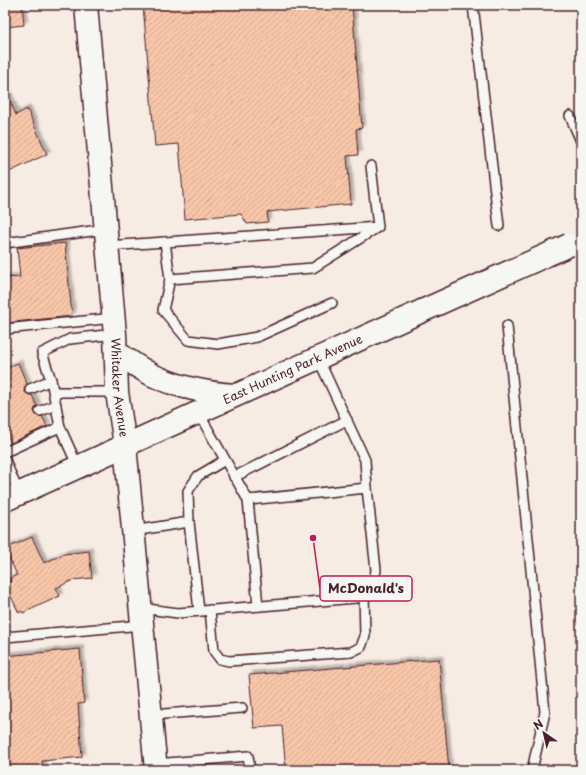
<svg xmlns="http://www.w3.org/2000/svg" width="586" height="775" font-family="'Playpen Sans',sans-serif">
  <style>
    .building { fill: url(#building-hatch); stroke: #4a1f2b; filter: url(#shadow) }
    .lines { fill: none; stroke-linecap: round; stroke-linejoin: round }
    .service-casing { stroke: #4a1f2b; stroke-width: 12 }
    .secondary-casing { stroke: #4a1f2b; stroke-width: 25 }
    .service { stroke: #f6f6f2; stroke-width: 9 }
    .secondary { stroke: #f6f6f2; stroke-width: 22 }
    .secondary-bridge-casing { stroke: #4a1f2b; stroke-width: 25; stroke-linecap: butt }
    .secondary-bridge { stroke: #f6f6f2; stroke-width: 22 }
    .labels { text-anchor: middle; stroke-width: 3; stroke-linejoin: round; paint-order: stroke }
    .street-label { font-size: 12px; fill: #4a1f2b; stroke: #f6f6f2 }
    .leader { fill: none; stroke: #c2185b; stroke-width: 1.5 }
    .callout-dot { fill: #c2185b; stroke: #f6f6f2; stroke-width: 1.5 }
    .callout { fill: #f6f6f2; stroke: #c2185b; stroke-width: 1.5 }
    .callout-label { font-size: 13px; text-anchor: middle; font-weight: bold; fill: #4a1f2b }
  </style>
  <defs>
    <pattern id="building-hatch" width="6" height="6" patternUnits="userSpaceOnUse"><rect width="6" height="6" fill="#f8c6a8"/><path d="M-1 1l2-2M0 6l6-6M5 7l2-2" fill="none" stroke="#d6aa91"/></pattern>
    <filter id="shadow"><feDropShadow dx="3.5" dy="-3.5" stdDeviation="1" flood-color="#0004"/></filter>
  </defs>
  <rect width="100%" height="100%" fill="#f6ece3"/>
  <filter id="ink" filterUnits="userSpaceOnUse"><feTurbulence type="fractalNoise" baseFrequency=".025" numOctaves="2"/><feDisplacementMap in="SourceGraphic" scale="8" xChannelSelector="R" yChannelSelector="G"/><feConvolveMatrix kernelMatrix="1 2 1 2 8 2 1 2 1" color-interpolation-filters="sRGB"/></filter>
  <g filter="url(#ink)">
    <g class="building">
      <path d="M5,5h17l2,20 -19,2z"/>
      <path d="M143,5h209l10,123 -6,1 2,26 -11,1 4,48 -84,8 1,10 -21,2 -6,-10 -56,5 -6,-75 -24,2z"/>
      <path d="M5,89l11,26 11,-6 20,45 -42,20z"/>
      <path d="M65,243l7,73 -67,7v-45l15,-1 -3,-29z"/>
      <path d="M18,363l9,21 -3,4 1,4 4,3h3l5,11 -3,4 1,3 4,4 3,-1 5,10 -36,17 -6,-14v-60z"/>
      <path d="M32,537l12,26 20,-9 25,-3 3,27 -19,2 -17,8 4,8 -37,17 -1,-2 -3,2 -14,-29 6,-3 -1,-3 7,-3 -12,-26z"/>
      <path d="M80,649l4,54 -6,1 4,53 -40,4 1,9h-38v-114z"/>
      <path d="M439,659l10,111h-163l-4,-44 -28,2 -5,-53z"/>
    </g>
    <g class="lines">
      <defs>
        <g id="service">
          <path d="M473,5l26,221"/>
          <path d="M570,116l11,25"/>
          <path d="M371,166l7,61 -65,41 -143,11 -5,-37 213,-15"/>
          <path d="M5,243l101,-14"/>
          <path d="M107,246l58,-4"/>
          <path d="M170,279l-7,31 25,30 30,4 39,-7 75,-34"/>
          <path d="M507,326l38,386 -13,58"/>
          <path d="M5,329l109,-11"/>
          <path d="M318,358l47,102 2,28"/>
          <path d="M30,389l21,-9"/>
          <path d="M54,392h63"/>
          <path d="M40,411l16,-6"/>
          <path d="M198,412l50,88 10,106"/>
          <path d="M60,427l-9,-47 -9,-27 28,-14 45,-5"/>
          <path d="M5,452l55,-25 18,40"/>
          <path d="M5,460l14,34"/>
          <path d="M234,477l113,-57"/>
          <path d="M189,522l10,89"/>
          <path d="M133,531l56,-9 -1,-31 10,-15 27,-16"/>
          <path d="M140,608l38,5 178,-15 17,-10 3,-18 -9,-82 -119,12"/>
          <path d="M210,610l4,41 6,8 9,2 122,-9 10,-5 4,-11 -1,-43"/>
          <path d="M5,637l137,-12"/>
          <path d="M151,715l91,-7"/>
          <path d="M156,764l92,-8 2,14"/>
        </g>
        <g id="secondary">
          <path id="s1" d="M86,5l29,329 2,58 8,53 31,325"/>
          <path d="M116,352c14,9 28,20 43,26 25,11 49,15 76,17"/>
          <path id="s2" d="M5,500l417,-189"/>
        </g>
      </defs>
      <use href="#service" class="service-casing"/>
      <use href="#secondary" class="secondary-casing"/>
      <use href="#service" class="service"/>
      <use href="#secondary" class="secondary"/>
      <defs>
        <path id="secondary-bridge" d="M422,311l147,-66"/>
      </defs>
      <use href="#secondary-bridge" class="secondary-bridge-casing"/>
      <use href="#secondary-bridge" class="secondary-bridge"/>
    </g>
  </g>
  <g class="labels">
    <g class="street-label">
      <text dy="4" stroke="none"><textPath href="#s2" startOffset="316">East Hunting Park Avenue</textPath></text>
      <text dy="4" stroke="none"><textPath href="#s1" startOffset="384">Whitaker Avenue</textPath></text>
    </g>
  </g>
  <path class="leader" d="M313 538L320 589"/>
  <circle class="callout-dot" cx="313" cy="538" r="4"/>
  <rect class="callout" x="320" y="576" width="92" height="25" rx="4"/>
  <g class="callout-label">
    <text x="366" y="593">McDonald's</text>
  </g>
  <rect width="586" height="775" fill="none" stroke="#f6f6f2" stroke-width="20"/>
  <rect x="10" y="10" width="566" height="755" fill="none" stroke="#4a1f2b" stroke-width="1.5" filter="url(#ink)"/>
  <g transform="translate(544 733) rotate(326)" stroke="#f6f6f2" stroke-width="3" paint-order="stroke">
  <path d="M0-3L7 15L0 10L-7 15Z" fill="#4a1f2b"/>
  <text y="-6" font-size="11" font-weight="bold" text-anchor="middle" fill="#4a1f2b">N</text>
  </g>
</svg>
